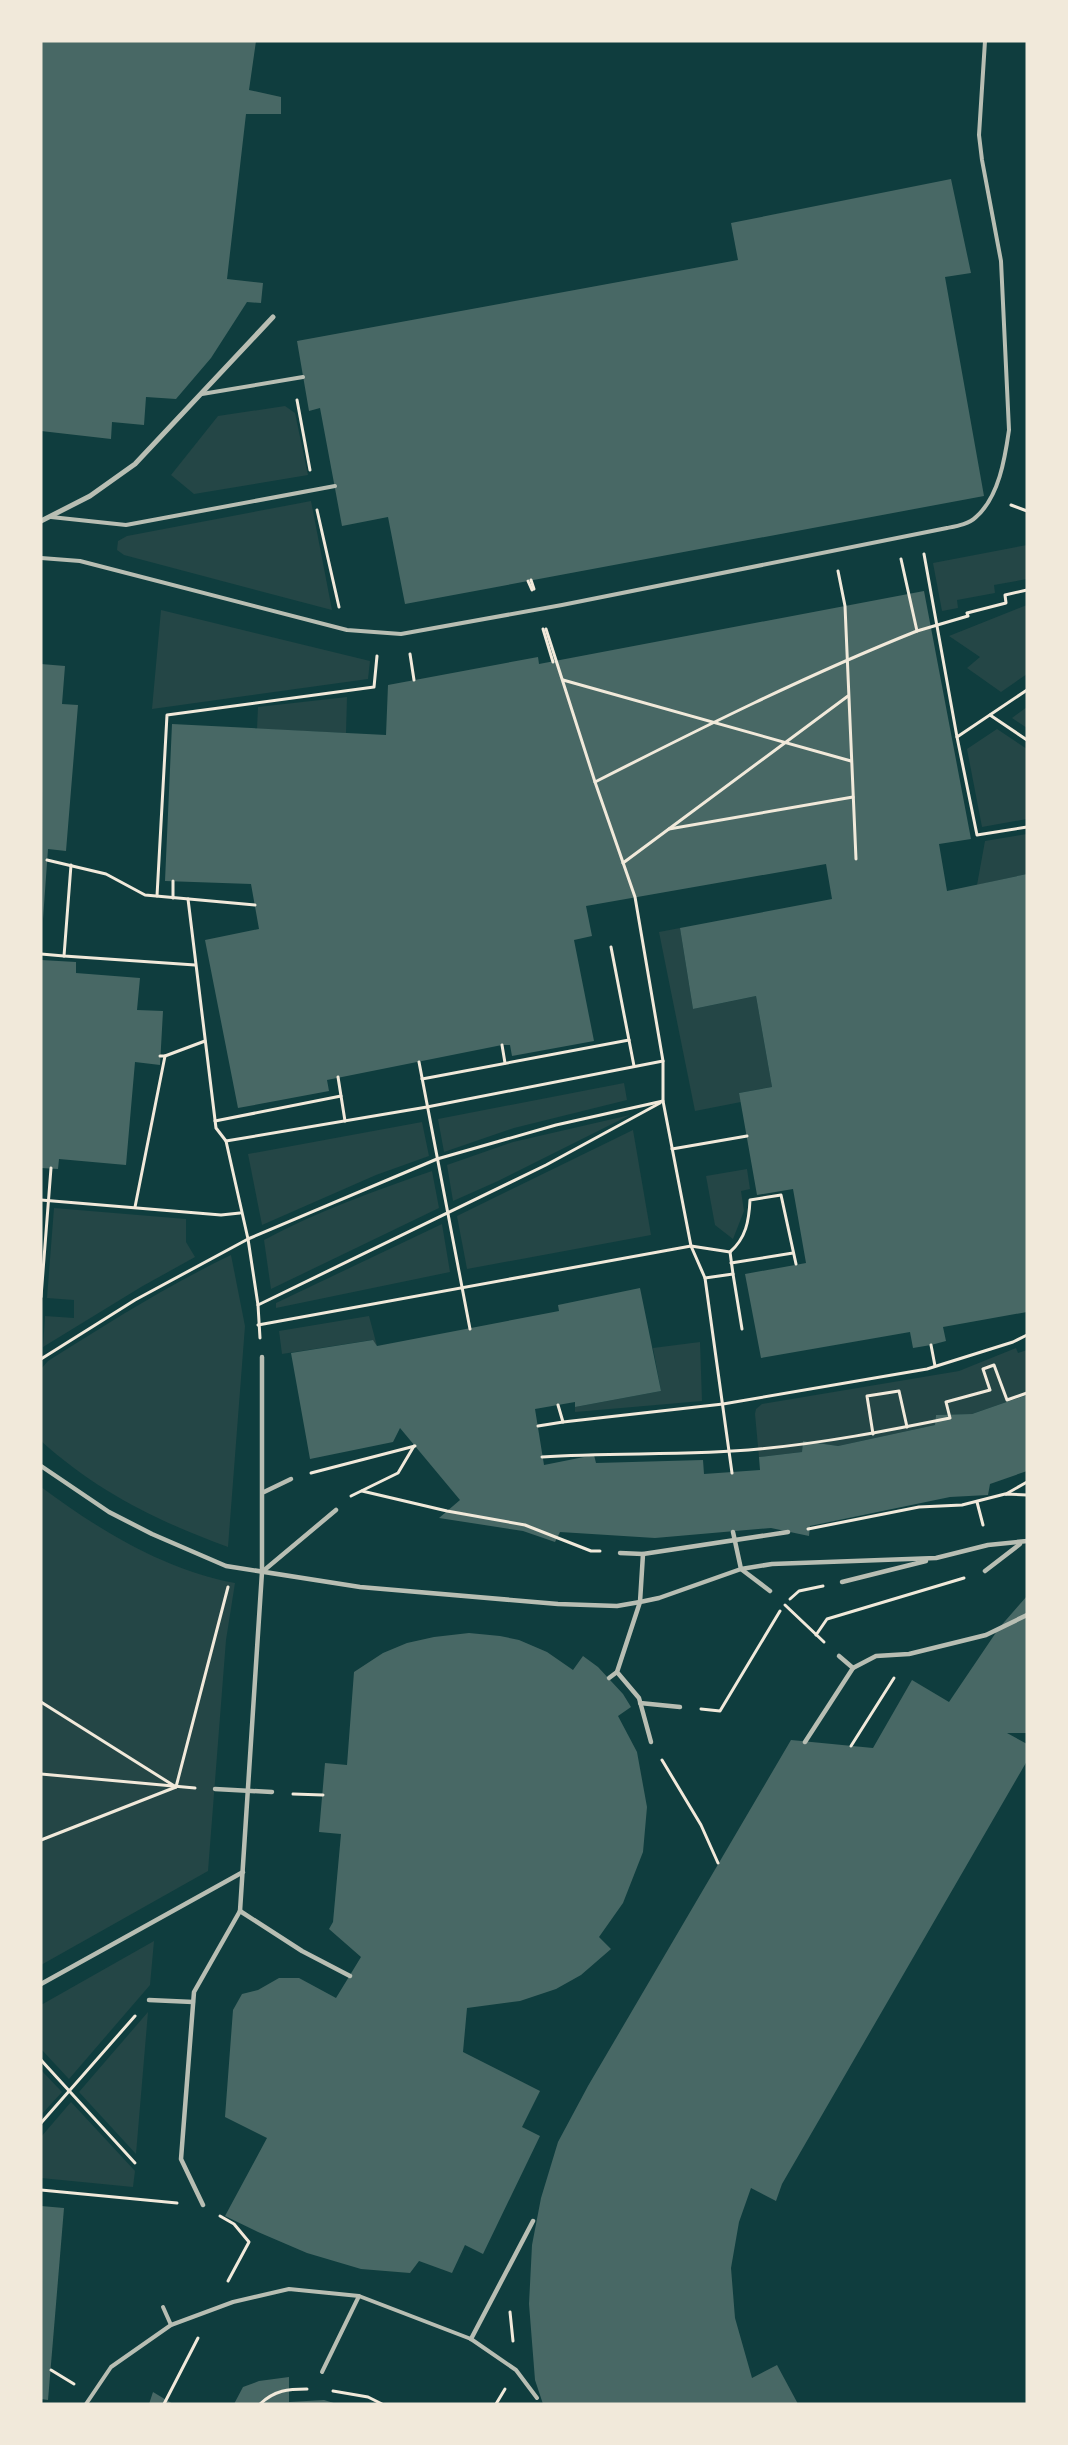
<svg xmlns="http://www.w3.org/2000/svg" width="1068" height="2445" font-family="'Public Sans',sans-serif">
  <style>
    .green { fill: #244646 }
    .building { fill: #486865 }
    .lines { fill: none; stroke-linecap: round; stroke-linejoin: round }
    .path { stroke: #f1e9da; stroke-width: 3 }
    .service { stroke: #b8beb3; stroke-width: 4 }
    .pedestrian { stroke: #b8beb3; stroke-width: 4.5 }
    .minor { stroke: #b8beb3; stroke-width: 5 }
  </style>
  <rect width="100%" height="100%" fill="#0f3d3e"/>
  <g class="green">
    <path d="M285,406l10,7 13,62 -114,19 -23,-19 47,-59z"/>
    <path d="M311,501l21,109 -208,-55 -7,-5 1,-9 9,-5z"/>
    <path d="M1027,545v34l-33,6 1,8 -38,7 1,8 -16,3 -9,-48z"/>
    <path d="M1027,605v69l-26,18 -34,-24 13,-11 -31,-21z"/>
    <path d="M161,610l209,51 -2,18 -216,30z"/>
    <path d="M347,697l-1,36 -89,-4 1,-22z"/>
    <path d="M1027,707v21l-15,-10z"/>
    <path d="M997,729l30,20v70l-45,8 -15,-78z"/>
    <path d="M1027,834v40l-50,11 8,-44z"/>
    <path d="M680,928l13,81 63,-13 16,91 -33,6 2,9 -46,9 -36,-179z"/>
    <path d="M624,1083l3,17 -113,28 -70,24 -6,-33z"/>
    <path d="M630,1115l-132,66 -45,20 -6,-36 66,-23z"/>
    <path d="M422,1122l7,34 -53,19 -114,50 -14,-71z"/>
    <path d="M633,1130l18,105 -184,34 -10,-53z"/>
    <path d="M747,1169l3,20 -9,2 3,20 -11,28 -18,-14 -9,-49z"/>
    <path d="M432,1171l7,37 -168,81 -7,-49c54,-29 110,-49 168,-69z"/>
    <path d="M54,1208l132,11v23l9,15 -54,30 -98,60 2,-31 29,2v-18l-27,-2z"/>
    <path d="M442,1224l8,48 -174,36v-5z"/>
    <path d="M231,1255l14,71 -17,221c-71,-26 -130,-55 -187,-106v-72l7,-8c60,-38 119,-75 183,-106z"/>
    <path d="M369,1316l8,30 -5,-6 -90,14 -3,-23z"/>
    <path d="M700,1342l2,59 -127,11v-5l86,-16 -8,-43z"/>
    <path d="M1016,1348l2,5 9,-3v45l-55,19 -36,1 -1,10 -97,21 -35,-5 -1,11 -43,5 -4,-43 1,-5 6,-5 197,-33z"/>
    <path d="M41,1487c58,43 123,83 194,96l-9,57 -18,231 -167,94z"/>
    <path d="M154,1941l-4,44 -81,94 -28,-30v-44z"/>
    <path d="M148,2012l-12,142 -57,-62z"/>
    <path d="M41,2070l21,22 -21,23z"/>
    <path d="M71,2102l64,69 -2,16 -92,-9v-41z"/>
  </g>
  <g class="building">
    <path d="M41,41h215l-7,49 32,7v17h-35l-19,165 36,4 -2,20 -14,-1 -36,56 -35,41 -30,-2 -2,28 -32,-3 -1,17 -70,-8z"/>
    <path d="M951,179l20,94 -26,4 39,219 -579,108 -17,-87 -46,9 -22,-118 -11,3 -12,-70 441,-81 -7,-37z"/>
    <path d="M924,591l47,248 -32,5 8,47 80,-17v438l-84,15 3,14 -15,4 -18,3 -3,-16 -149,26 -16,-84 61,-11 -13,-74 -36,6 -18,-102 33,-6 -16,-91 -63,13 -13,-81 152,-29 -6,-35 -240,42 6,30 -18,4 20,101 -82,15 -2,-11h-8l-175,35 2,11 -91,17 -33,-168 54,-11 -8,-45 -86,-3 7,-157 214,11 2,-50 150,-28 1,7z"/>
    <path d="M41,664l24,2 -3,38 16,1 -12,146 -18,-2 -5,70z"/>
    <path d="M41,960l35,2v11l64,5 -3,32 26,1 -3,54 -25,-3 -9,103 -67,-6 -1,10 -17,-1z"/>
    <path d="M640,1288l21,103 -86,16v-5l-40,7 9,56 50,-10 2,8 107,-3 1,14 56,-4 -1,-13 43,-5 1,-11 35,5 97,-21 1,-10 36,-1 55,-19v76l-37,13 -2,11 -38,2 -140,29 -1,10 -38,-8 -116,10 -95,-6 -5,10 -32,-11 -84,-13 21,-18 -60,-72 -7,14 -83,17 -19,-106 82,-13 4,6 182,-35 -1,-6z"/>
    <path d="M1027,1596v137h-20l20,11v17l-245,423 -6,17 -25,-13 -12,34 -8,46 4,50 17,60 25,-13 21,39h-255l-8,-24 -6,-76 3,-59 9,-47 17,-56 30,-56 203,-346 82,8 39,-68 37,22 50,-74z"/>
    <path d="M469,1633l31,3 19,4 28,12 26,18 10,-14 15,11 25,27 8,13 -13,9 19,36 10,55 -4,45 -20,51 -24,34 12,12 -30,26 -25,14 -36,12 -53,7 -4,44 77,39 -18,36 18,9 -57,118 -18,-9 -13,28 -33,-12 -9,12 -49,-4 -54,-16 -49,-21 -33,-16 42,-78 -42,-21 8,-107 9,-16 16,-4 21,-12h20l37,20 25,-41 -32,-28 4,-7 8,-88 -22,-2 6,-69 22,2 7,-93 29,-19 24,-10 27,-6z"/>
    <path d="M41,2206l23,2 -16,192 -7,-1z"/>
    <path d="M289,2377v25l35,-2 13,4h-103l9,-17 16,-6z"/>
    <path d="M153,2392l20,12h-24z"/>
  </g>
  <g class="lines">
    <g class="path">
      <path d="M297,400l13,70"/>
      <path d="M1011,505l16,6"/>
      <path d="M317,510l22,97"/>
      <path d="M924,554l33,183 70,-47"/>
      <path d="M901,559l16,72 51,-15 -1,-3 39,-10 -1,-8 22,-5"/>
      <path d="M838,571l7,35 11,253"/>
      <path d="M531,580l3,9"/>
      <path d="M528,581l4,9"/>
      <path d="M543,629l10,33"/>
      <path d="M546,629l49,153 40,115 28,164v40l28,145 14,32 27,195"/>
      <path d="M410,654l4,26"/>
      <path d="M563,680l288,81"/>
      <path d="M990,715l37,25"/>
      <path d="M957,737l20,98 50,-8"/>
      <path d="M595,782c106,-54 212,-107 322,-151"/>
      <path d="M669,829l184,-32"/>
      <path d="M47,860l59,14 39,21 110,10"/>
      <path d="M623,863l225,-167"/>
      <path d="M71,865l-7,91 131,9"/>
      <path d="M173,881v17"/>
      <path d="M157,896l10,-181 207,-28 3,-31"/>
      <path d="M188,899l28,229 10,13 22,98 10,66 2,33"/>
      <path d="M611,947l23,119"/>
      <path d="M41,954l23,2"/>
      <path d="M502,1045l3,18"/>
      <path d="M160,1056h5l40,-15"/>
      <path d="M419,1062l51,267"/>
      <path d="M338,1077l7,44"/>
      <path d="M422,1079l207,-39"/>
      <path d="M215,1121l126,-25"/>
      <path d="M226,1141l201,-34 236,-46"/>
      <path d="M672,1149l75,-13"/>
      <path d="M41,1200l180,15 19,-2"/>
      <path d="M135,1207l30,-151"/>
      <path d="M730,1252l3,22"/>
      <path d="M731,1263l62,-10"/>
      <path d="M705,1278l28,-4 9,55"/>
      <path d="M41,1297l10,-129"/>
      <path d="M258,1305l288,-140 114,-62"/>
      <path d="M258,1325l433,-79 39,6c16,-14 19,-31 20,-52l31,-5 15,69"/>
      <path d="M931,1345l4,21"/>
      <path d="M41,1359l94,-59 113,-61 189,-80 119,-34 107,-24"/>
      <path d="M558,1405l5,17 160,-18 204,-35 86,-27 14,-7"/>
      <path d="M538,1426l25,-4"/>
      <path d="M873,1434l-6,-38 32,-5 8,36"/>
      <path d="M542,1457c72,-5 145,-1 217,-8 65,-6 127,-18 191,-31l-4,-16 44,-12 -7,-21 11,-4 13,35 20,-7"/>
      <path d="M311,1473l104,-27"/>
      <path d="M362,1491l85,20 78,14 66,26h9"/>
      <path d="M1006,1494l21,-12"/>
      <path d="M351,1496l47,-23 16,-27"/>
      <path d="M977,1502l6,23"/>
      <path d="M808,1529l111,-22 43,-2 43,-11 22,1"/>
      <path d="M790,1599l9,-8 24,-5"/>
      <path d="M785,1605l39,37"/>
      <path d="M816,1635l11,-16 137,-41"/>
      <path d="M41,1702l135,85"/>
      <path d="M701,1709l19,2 60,-100"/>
      <path d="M851,1746l43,-68"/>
      <path d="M662,1760l39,65 17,38"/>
      <path d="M41,1774l154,14"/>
      <path d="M293,1794l30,1"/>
      <path d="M41,1840l135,-53 52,-200"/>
      <path d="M41,2060l94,103"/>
      <path d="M41,2123l94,-107"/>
      <path d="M41,2190l136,13"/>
      <path d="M220,2216l14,8 15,18 -21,39"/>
      <path d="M510,2312l3,29"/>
      <path d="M51,2370l23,14"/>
      <path d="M333,2391l35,6 14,7"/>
      <path d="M164,2404l34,-66"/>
      <path d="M260,2404c15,-14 28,-15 47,-15"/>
      <path d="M496,2404l9,-15"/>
    </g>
    <g class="service">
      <path d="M202,394l101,-17"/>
      <path d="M51,517l75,8 209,-39"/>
      <path d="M41,558l39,3 267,69 54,4 161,-29 385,-77c10,-2 22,-4 29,-11 23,-20 29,-59 33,-87l-8,-169 -19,-101 -3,-25 6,-94"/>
      <path d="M163,2307l8,18"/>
      <path d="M322,2372l37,-76"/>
      <path d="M86,2404l25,-37 60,-42 62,-23 56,-13 70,7 112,43 45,31 21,28"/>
    </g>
    <g class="pedestrian">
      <path d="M41,1466l68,46 43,22 74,32 134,21 198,17 59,2 23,-4 19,-4 82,-29 31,-5 164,-6 52,-13 39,-4"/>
      <path d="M264,1492l27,-13"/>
      <path d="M733,1532l8,37 29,22"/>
      <path d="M620,1553l23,1 145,-22"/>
      <path d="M643,1554l-3,48 -23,70 22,26 12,44"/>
      <path d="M985,1571l35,-27"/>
      <path d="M262,1572l74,-62"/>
      <path d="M842,1582l84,-21"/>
      <path d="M839,1656l14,12"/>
      <path d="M609,1678l8,-6"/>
      <path d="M640,1703l40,4"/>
      <path d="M805,1742l48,-74 23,-12 33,-2 77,-19 41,-20"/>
      <path d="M215,1789l57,3"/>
      <path d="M240,1911l62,40 48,25"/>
      <path d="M41,1984l202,-112"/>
      <path d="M149,2000l44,2"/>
      <path d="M203,2205l-22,-46 13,-167 46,-81 22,-339v-215"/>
      <path d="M471,2339l62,-118"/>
    </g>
    <path class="minor" d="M41,521l49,-25 45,-32 138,-147"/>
  </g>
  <rect width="1068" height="2445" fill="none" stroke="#f1e9da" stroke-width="85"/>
</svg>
